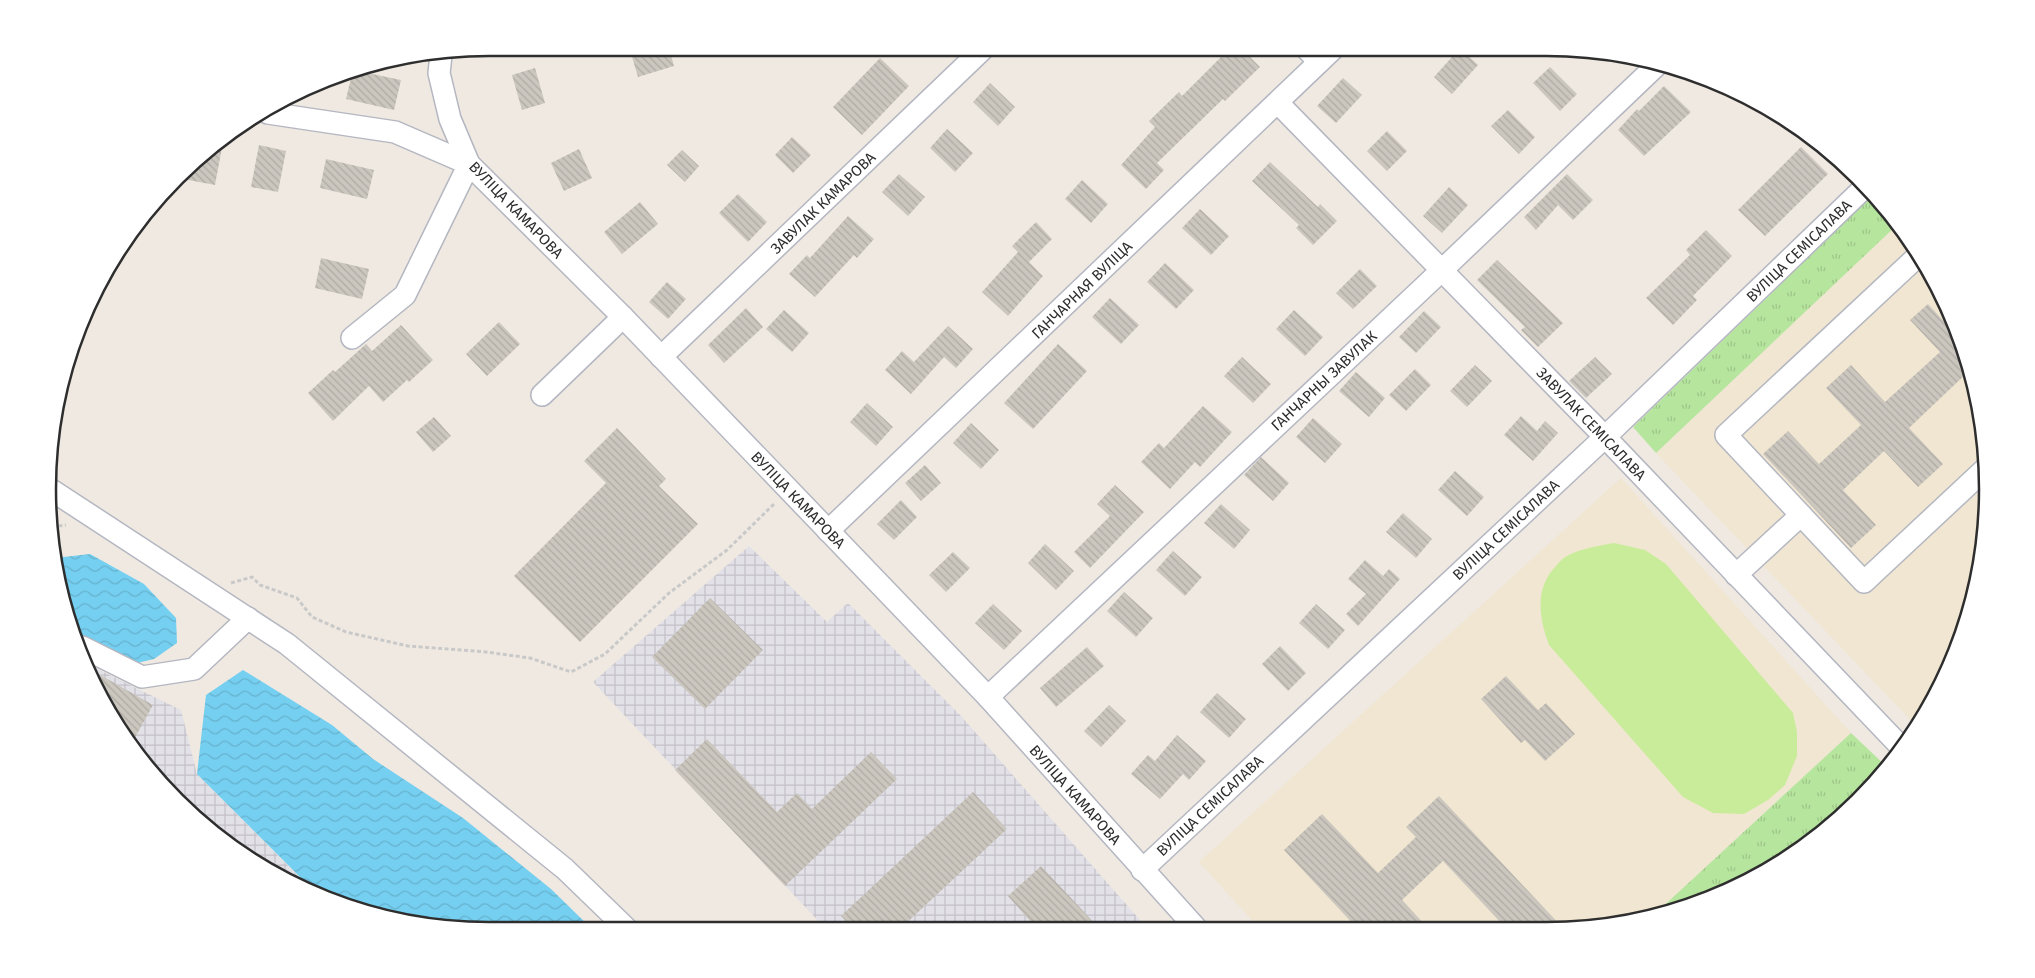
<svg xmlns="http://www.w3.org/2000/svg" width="2035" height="978" font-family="'Fira Sans',sans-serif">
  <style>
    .industrial { fill: url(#industrial-grid) }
    .education { fill: #f0e6d1 }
    .grass { fill: url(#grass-tufts) }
    .pitch { fill: #c9ec9a }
    .water { fill: url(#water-waves) }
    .building { fill: url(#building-back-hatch) }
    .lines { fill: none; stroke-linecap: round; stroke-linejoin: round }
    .minor-casing { stroke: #b4b7c1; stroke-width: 24 }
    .path { stroke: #c9c9c9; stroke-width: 3; stroke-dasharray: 4 2.5; stroke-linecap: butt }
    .minor { stroke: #fff; stroke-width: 21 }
    .labels { text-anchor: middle; stroke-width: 4.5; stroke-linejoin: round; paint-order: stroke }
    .street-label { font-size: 15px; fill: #2e2e2e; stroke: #fff }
    .rim { fill: none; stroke: #2e2e2e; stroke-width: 2.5 }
  </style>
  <defs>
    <pattern id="industrial-grid" width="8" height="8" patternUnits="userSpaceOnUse" patternTransform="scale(1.25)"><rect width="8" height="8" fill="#e3e1e8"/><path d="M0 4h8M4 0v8" fill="none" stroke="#c3c1c7"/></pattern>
    <pattern id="grass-tufts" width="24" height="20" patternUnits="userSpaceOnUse" patternTransform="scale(1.25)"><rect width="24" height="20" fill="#b6e59e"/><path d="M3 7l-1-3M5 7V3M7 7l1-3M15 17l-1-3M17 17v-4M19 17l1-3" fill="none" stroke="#9dc588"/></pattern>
    <pattern id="water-waves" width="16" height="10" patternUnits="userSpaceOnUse" patternTransform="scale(1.25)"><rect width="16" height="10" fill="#75cff0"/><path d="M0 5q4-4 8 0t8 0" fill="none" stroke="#66b2ce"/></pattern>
    <pattern id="building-back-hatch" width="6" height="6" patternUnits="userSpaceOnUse" patternTransform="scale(1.25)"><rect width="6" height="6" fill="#cbc7bf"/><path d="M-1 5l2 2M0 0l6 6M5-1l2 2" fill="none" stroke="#afaba4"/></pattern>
  </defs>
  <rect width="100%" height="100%" fill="#efe9e1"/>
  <g class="industrial">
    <path d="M749,546l78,76 21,-19 113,113 186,212 -321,1 -233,-247z"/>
    <path d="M87,664l94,46 16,64 120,121 -119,-74 -59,-63 -46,-73z"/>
  </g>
  <g class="education">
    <path d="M1897,224l16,20 41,76 25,83 8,86 -8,86 -25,83 -39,67 -259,-272z"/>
    <path d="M1621,478l230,255 -194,179 -53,15 -345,1 -60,-66z"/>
  </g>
  <g class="grass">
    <path d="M1873,195l24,30 -241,228 -23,-26z"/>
    <path d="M1851,733l36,34 -72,72 -100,58 -58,15z"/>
  </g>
  <path class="pitch" d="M1614,543l31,7 21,14 127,149 4,19v24l-12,29 -17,15 -24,14 -31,-1 -30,-16 -134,-152c-10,-27 -15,-58 8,-80 3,-4 7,-8 12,-10 14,-7 29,-9 45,-12z"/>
  <g class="water">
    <path d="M90,554l54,30 32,34 1,25 -23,16 -17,4 -58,-24 -24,-81z"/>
    <path d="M243,670l89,55 41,34 90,59 88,71 42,41h-104l-86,-8 -83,-25 -123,-123 9,-79z"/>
  </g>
  <g class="building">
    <path d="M639,48h30l5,18 -36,11 -8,-27z"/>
    <path d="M1230,48h11l19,19 -35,34 -2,-2 -66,64 7,7 -18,19 -25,-24 34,-38 -6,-6 30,-29 3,4z"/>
    <path d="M1460,48l18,17 -26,29 -18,-17z"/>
    <path d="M880,58l29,28 -47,49 -29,-28z"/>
    <path d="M1550,67l27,27 -17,17 -27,-28z"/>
    <path d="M535,68l10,35 -23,7 -10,-35z"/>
    <path d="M353,70l48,10 -7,30 -48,-11z"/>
    <path d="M1343,78l19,17 -26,28 -19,-17z"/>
    <path d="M990,83l25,24 -17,19 -25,-24z"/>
    <path d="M1664,86l27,26 -47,44 -26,-26 19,-21 2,2z"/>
    <path d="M1508,110l27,27 -16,17 -28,-28z"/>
    <path d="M947,129l26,24 -18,19 -25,-24z"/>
    <path d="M1387,131l20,20 -20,20 -20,-20z"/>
    <path d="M224,137l-9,48 -32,-6 37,-40z"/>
    <path d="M792,137l19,18 -18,18 -18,-18z"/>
    <path d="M259,145l27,6 -8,41 -27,-5z"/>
    <path d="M1801,147l27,27 -63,62 -27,-26z"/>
    <path d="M579,149l13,29 -28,13 -13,-28z"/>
    <path d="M682,150l17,16 -14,16 -18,-17z"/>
    <path d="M326,159l48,11 -7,29 -47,-11z"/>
    <path d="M1270,162l48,45 2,-3 17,17 -24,24 -17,-17 3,-3 -47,-44z"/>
    <path d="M899,174l26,23 -17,19 -26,-24z"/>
    <path d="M1567,174l26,26 -20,20 -15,-15 -22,25 -12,-13z"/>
    <path d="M1082,180l26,24 -17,19 -26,-24z"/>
    <path d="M1449,187l19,18 -26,28 -19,-17z"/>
    <path d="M738,194l29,28 -19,20 -29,-29z"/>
    <path d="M640,202l18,22 -36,30 -18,-22z"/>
    <path d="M1200,209l29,27 -18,19 -29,-27z"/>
    <path d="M848,216l26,23 -17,19 -3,-3 -39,42 -26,-23 18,-19 3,3z"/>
    <path d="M1036,222l16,17 -23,23 14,14 -35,40 -26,-24 36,-40 -6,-6z"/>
    <path d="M1706,230l26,26 -39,40 4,4 -24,25 -27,-27 44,-43 -4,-5z"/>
    <path d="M321,258l48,11 -7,30 -47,-11z"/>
    <path d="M1497,260l66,63 -25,24 -17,-17 4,-3 -48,-47z"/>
    <path d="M1165,263l29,27 -18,19 -29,-27z"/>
    <path d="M1360,269l17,17 -24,23 -17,-16z"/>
    <path d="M667,282l19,17 -18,20 -19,-17z"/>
    <path d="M1110,298l29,27 -18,19 -29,-27z"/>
    <path d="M1928,304l31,34 10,33 -60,57 34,36 -25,23 -34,-36 -41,39 33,35 -25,23 -88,-94 25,-23 31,33 42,-39 -35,-37 25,-23 34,37 55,-50 -30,-32z"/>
    <path d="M746,308l17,19 -39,36 -16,-18z"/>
    <path d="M784,310l25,23 -17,19 -26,-23z"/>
    <path d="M1294,310l29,27 -18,19 -29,-27z"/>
    <path d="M1424,311l17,16 -25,26 -17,-16z"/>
    <path d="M499,322l21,22 -33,32 -21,-22z"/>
    <path d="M401,325l32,35 -24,22 -2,-2 -24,22 -14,-16 -36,35 -25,-28 25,-23 2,2 31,-28 6,7z"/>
    <path d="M948,326l25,23 -17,19 -12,-11 -33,37 -26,-24 17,-19 12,11z"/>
    <path d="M1058,344l29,27 -54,58 -29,-26z"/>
    <path d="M1242,357l29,27 -18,19 -29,-27z"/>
    <path d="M1595,357l17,17 -26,24 -17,-17z"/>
    <path d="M1475,365l17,16 -25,26 -17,-16z"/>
    <path d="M1415,369l16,16 -25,26 -17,-16z"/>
    <path d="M1356,372l29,26 -16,19 -30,-26z"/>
    <path d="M867,403l26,24 -17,19 -26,-24z"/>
    <path d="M1203,406l29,26 -32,35 -5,-5 -25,27 -29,-27 18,-19 5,5z"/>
    <path d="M1521,416l16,15 8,-10 13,12 -25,28 -29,-26z"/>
    <path d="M434,417l17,19 -18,16 -17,-20z"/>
    <path d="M1313,418l29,26 -17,19 -29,-26z"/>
    <path d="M971,423l28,27 -18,19 -28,-26z"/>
    <path d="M617,428l49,51 -7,7 39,38 -118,118 -66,-66 92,-93 -22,-22z"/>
    <path d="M1261,457l28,26 -16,18 -29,-26z"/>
    <path d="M925,465l16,18 -20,18 -16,-18z"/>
    <path d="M1455,471l29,26 -17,19 -29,-26z"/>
    <path d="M1115,485l29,27 -54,56 -16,-16 36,-36 -13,-12z"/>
    <path d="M901,500l16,17 -23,23 -17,-16z"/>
    <path d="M1221,504l29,26 -16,19 -30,-26z"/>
    <path d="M1403,513l29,26 -16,19 -30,-26z"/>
    <path d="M1045,544l29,27 -18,19 -28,-27z"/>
    <path d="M1173,551l29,26 -17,19 -29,-26z"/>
    <path d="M953,552l17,16 -24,24 -17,-17z"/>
    <path d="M1365,560l18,16 6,-7 11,10 -42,47 -12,-12 20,-20 -18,-15z"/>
    <path d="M1124,592l29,26 -17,19 -29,-26z"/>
    <path d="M710,598l53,52 -58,59 -53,-52z"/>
    <path d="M993,604l29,27 -18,19 -29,-27z"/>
    <path d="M1316,604l29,26 -17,19 -29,-26z"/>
    <path d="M1280,646l26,27 -18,18 -26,-27z"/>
    <path d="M1087,647l17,19 -48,41 -16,-19z"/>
    <path d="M88,668l65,37 -22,40 -38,-60z"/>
    <path d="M1506,676l32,34 8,-7 29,31 -30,27 -20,-21 -4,3 -40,-44z"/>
    <path d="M1217,693l29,26 -17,19 -29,-26z"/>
    <path d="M1109,705l17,16 -25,26 -17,-16z"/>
    <path d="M1177,735l29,26 -17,19 -6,-6 -23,25 -29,-25 17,-19 7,6z"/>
    <path d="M707,739l70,73 20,-19 15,16 59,-57 26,27 -112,107 -110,-116z"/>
    <path d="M973,792l34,37 -107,100h-46l-13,-13z"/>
    <path d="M1439,796l123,131h-57l-62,-66 -41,39 25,27 -70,1 -73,-78 38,-36 56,59 38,-36 -10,-10z"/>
    <path d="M1041,866l58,62 -62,1 -29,-33z"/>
  </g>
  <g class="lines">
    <defs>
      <g id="minor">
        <path d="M1306,48l13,14"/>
        <path d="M441,55l-2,18 11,46 19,45 154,153 365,380 208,231"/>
        <path d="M1278,103l327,334 297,311"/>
        <path d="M268,113l127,19 74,32 -64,131 -53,43"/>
        <path d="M661,357l323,-309"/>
        <path d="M542,395l81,-78"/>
        <path d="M53,491l234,153 278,225 63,61"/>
        <path d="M1801,515l63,67 121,-113"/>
        <path d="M828,531l506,-483"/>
        <path d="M1736,575l65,-60 -75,-80 193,-180"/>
        <path d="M82,647l60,30 52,-8 54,-51"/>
        <path d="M988,697l453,-426 217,-207"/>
        <path d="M1142,870l463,-433 261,-251"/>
      </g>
    </defs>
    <use href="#minor" class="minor-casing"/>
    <g class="path">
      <path d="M52,527l14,-2"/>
      <path d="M231,583l21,-6 8,8 37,13 15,19 34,15 62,14 78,6 44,6 41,14 34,-18 64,-61 58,-43 47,-46"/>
    </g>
    <use href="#minor" class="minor"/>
  </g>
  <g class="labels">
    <g class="street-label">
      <text transform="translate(823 203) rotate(-44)" y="5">ЗАВУЛАК КАМАРОВА</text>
      <text transform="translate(516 210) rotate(46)" y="5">ВУЛІЦА КАМАРОВА</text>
      <text transform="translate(1799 251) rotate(-44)" y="5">ВУЛІЦА СЕМІСАЛАВА</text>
      <text transform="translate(1082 290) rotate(-44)" y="5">ГАНЧАРНАЯ ВУЛІЦА</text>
      <text transform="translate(1324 381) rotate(-43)" y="5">ГАНЧАРНЫ ЗАВУЛАК</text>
      <text transform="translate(1591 424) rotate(46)" y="5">ЗАВУЛАК СЕМІСАЛАВА</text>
      <text transform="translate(798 500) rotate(46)" y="5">ВУЛІЦА КАМАРОВА</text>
      <text transform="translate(1506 530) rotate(-43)" y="5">ВУЛІЦА СЕМІСАЛАВА</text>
      <text transform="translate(1075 795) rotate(48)" y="5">ВУЛІЦА КАМАРОВА</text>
      <text transform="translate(1210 806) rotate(-43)" y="5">ВУЛІЦА СЕМІСАЛАВА</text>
    </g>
  </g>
  <path d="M0 0H2035V978H0ZM489 56H1546A433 433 0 0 1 1979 489V489A433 433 0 0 1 1546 922H489A433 433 0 0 1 56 489V489A433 433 0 0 1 489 56Z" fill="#fff" fill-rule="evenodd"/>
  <path class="rim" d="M489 56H1546A433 433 0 0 1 1979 489V489A433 433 0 0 1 1546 922H489A433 433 0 0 1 56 489V489A433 433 0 0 1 489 56Z"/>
</svg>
